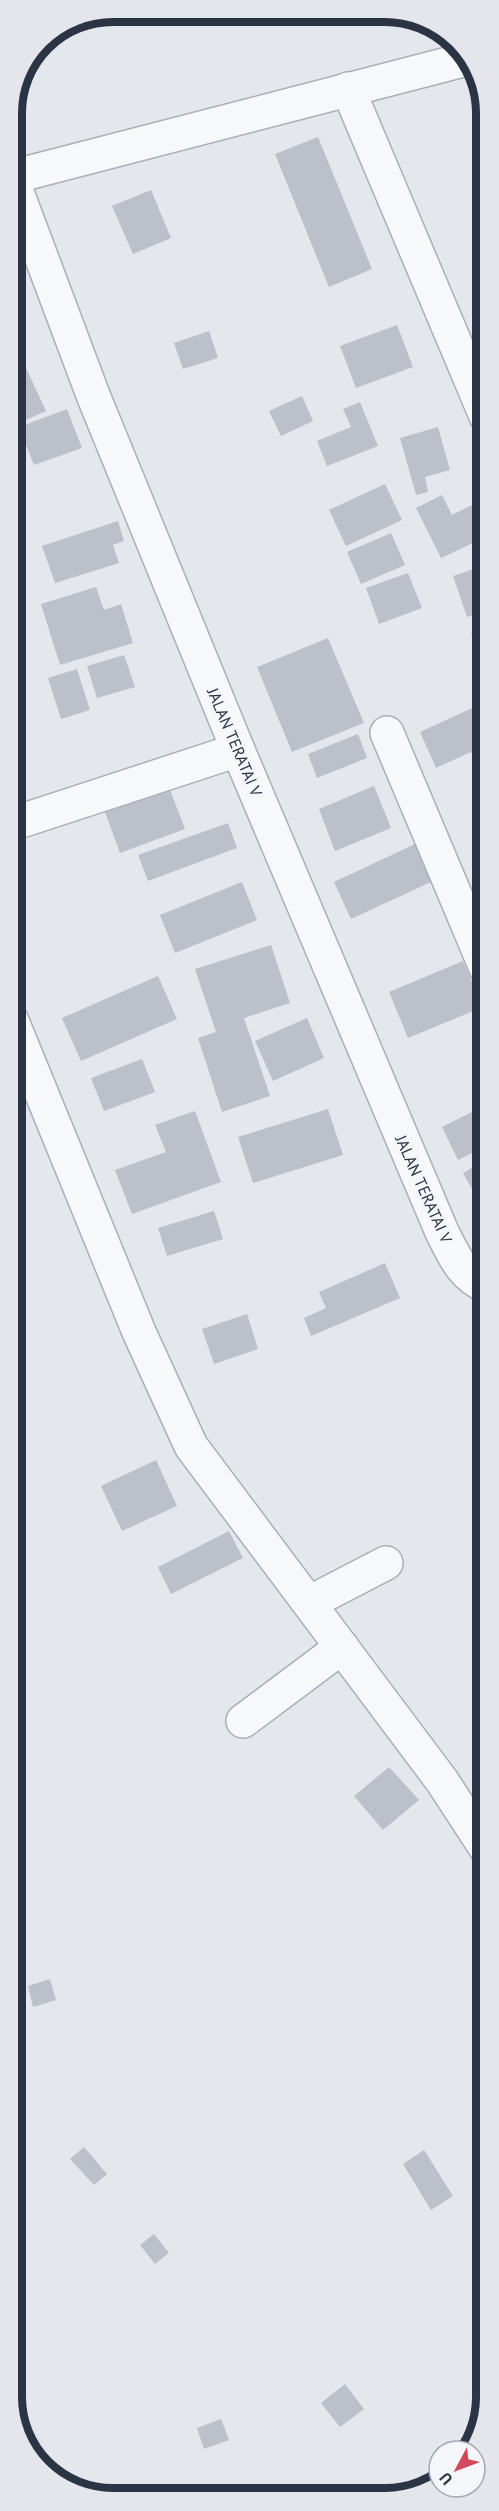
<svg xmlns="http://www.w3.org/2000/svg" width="499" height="2511" font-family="'PT Sans',sans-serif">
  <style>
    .building { fill: #bbc0ca }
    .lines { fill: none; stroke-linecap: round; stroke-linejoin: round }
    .minor-casing { stroke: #a9aeb7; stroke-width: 36 }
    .minor { stroke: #f7f8fa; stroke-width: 33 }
    .labels { text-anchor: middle; stroke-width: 5; stroke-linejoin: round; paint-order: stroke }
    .street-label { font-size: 16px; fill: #2b3445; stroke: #f4f6f9 }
    .rim { fill: none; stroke: #2b3445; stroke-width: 8 }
  </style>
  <rect width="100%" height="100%" fill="#e4e7ec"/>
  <g class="building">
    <path d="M318,137l54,132 -43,18 -54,-133z"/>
    <path d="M151,190l20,48 -38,16 -21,-48z"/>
    <path d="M486,249v24l-8,-21z"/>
    <path d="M397,325l16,42 -57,21 -16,-42z"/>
    <path d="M209,331l9,27 -35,11 -9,-26z"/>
    <path d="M26,368l20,43 -34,15v-52z"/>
    <path d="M302,396l11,25 -32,15 -12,-25z"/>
    <path d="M360,402l18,44 -51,20 -10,-25 34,-14 -8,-18z"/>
    <path d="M67,409l15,39 -48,17 -15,-38z"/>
    <path d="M438,427l12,43 -25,7 3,15 -12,3 -16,-57z"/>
    <path d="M385,484l17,36 -56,26 -17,-36z"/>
    <path d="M442,495l10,20 34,-17v39l-45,21 -25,-50z"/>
    <path d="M118,521l6,20 -11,4 6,18 -64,20 -13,-37z"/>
    <path d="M391,533l14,32 -44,19 -14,-32z"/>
    <path d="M486,565v46l-19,6 -14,-41z"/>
    <path d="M408,573l14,35 -43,16 -13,-36z"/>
    <path d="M96,587l8,23 17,-6 12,39 -73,22 -19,-61z"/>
    <path d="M486,617v55l-15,-40 15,-6 -3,-8z"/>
    <path d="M328,638l36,85 -72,29 -35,-85z"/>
    <path d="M124,655l11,32 -38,11 -10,-32z"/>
    <path d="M77,669l13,41 -29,9 -13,-41z"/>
    <path d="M481,704l5,10v61l-4,2 -11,-25 -35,16 -16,-36z"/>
    <path d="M358,734l9,24 -50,20 -9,-24z"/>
    <path d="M167,782l18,47 -65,24 -17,-46z"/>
    <path d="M374,786l17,42 -56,23 -16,-42z"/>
    <path d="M228,823l9,25 -89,33 -10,-26z"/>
    <path d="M415,844l18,37 -82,38 -17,-37z"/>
    <path d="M242,882l15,38 -82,33 -15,-38z"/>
    <path d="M271,945l19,58 -46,15 26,78 -48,16 -24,-74 18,-6 -21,-63z"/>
    <path d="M463,961l20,46 -75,31 -19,-46z"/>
    <path d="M158,976l19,43 -96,42 -19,-43z"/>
    <path d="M307,1018l17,40 -51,23 -18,-40z"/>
    <path d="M142,1059l13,33 -51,19 -13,-33z"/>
    <path d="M486,1105v41l-28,14 -16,-33z"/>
    <path d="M328,1109l15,46 -90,28 -15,-46z"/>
    <path d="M195,1111l26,71 -89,32 -17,-44 51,-18 -11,-27z"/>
    <path d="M486,1160v54l-23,-41z"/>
    <path d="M214,1211l9,28 -56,17 -9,-28z"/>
    <path d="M385,1263l15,35 -89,38 -7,-18 22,-10 -7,-16z"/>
    <path d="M247,1314l11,35 -44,15 -12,-35z"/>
    <path d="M156,1460l21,46 -55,25 -21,-45z"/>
    <path d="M229,1531l14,27 -72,36 -13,-27z"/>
    <path d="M389,1767l30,33 -36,30 -29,-34z"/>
    <path d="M50,1979l6,21 -23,7 -5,-21z"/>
    <path d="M19,1988l4,18 -10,2v-19z"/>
    <path d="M84,2147l23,27 -13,11 -24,-26z"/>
    <path d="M424,2150l29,46 -22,14 -28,-46z"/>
    <path d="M154,2234l15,19 -14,11 -15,-19z"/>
    <path d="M345,2384l19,25 -24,18 -19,-24z"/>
    <path d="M221,2419l8,21 -25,9 -7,-21z"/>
  </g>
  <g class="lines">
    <defs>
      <g id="minor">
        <path d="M348,89l138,327"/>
        <path d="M12,177l455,-118"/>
        <path d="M12,179l81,216 145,355 204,482c12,23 19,43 44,54"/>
        <path d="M387,733l99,235"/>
        <path d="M12,824l226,-74"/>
        <path d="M12,1021l127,311 52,114 251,335 45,69"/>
        <path d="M309,1603l77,-40"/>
        <path d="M243,1721l99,-74"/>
      </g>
    </defs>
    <use href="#minor" class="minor-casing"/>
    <use href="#minor" class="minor"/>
  </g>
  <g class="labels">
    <g class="street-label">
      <text transform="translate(235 742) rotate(67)" y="6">JALAN TERATAI V</text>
      <text transform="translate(424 1189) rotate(66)" y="6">JALAN TERATAI V</text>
    </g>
  </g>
  <path d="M0 0H499V2511H0ZM113 22H385A91 91 0 0 1 476 113V2397A91 91 0 0 1 385 2488H113A91 91 0 0 1 22 2397V113A91 91 0 0 1 113 22Z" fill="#e4e6eb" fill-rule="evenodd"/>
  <path class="rim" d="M113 22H385A91 91 0 0 1 476 113V2397A91 91 0 0 1 385 2488H113A91 91 0 0 1 22 2397V113A91 91 0 0 1 113 22Z"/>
  <g transform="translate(457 2469) rotate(229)"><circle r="28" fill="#f4f6f9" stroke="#a4a8b1" stroke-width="1.5"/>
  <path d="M0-4.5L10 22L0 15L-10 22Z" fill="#d1495b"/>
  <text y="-9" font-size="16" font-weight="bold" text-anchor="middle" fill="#2b3445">U</text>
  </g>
</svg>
